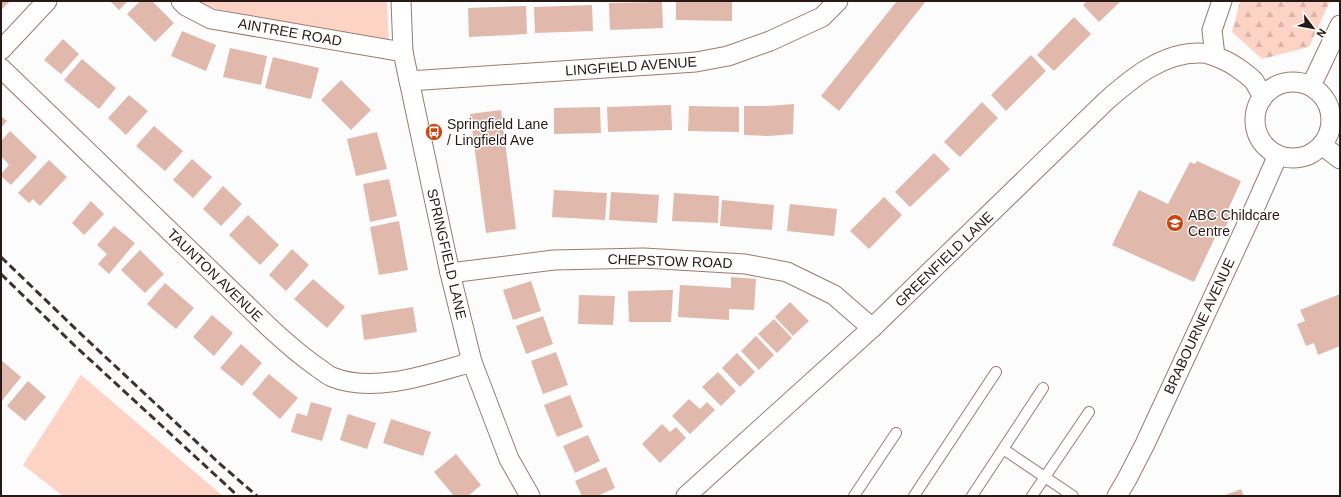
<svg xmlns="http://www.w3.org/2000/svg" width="1341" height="497" font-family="Helvetica,sans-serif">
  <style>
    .green { fill: #fdd3c6 }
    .forest { fill: url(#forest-firs) }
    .building { fill: #e0b8ac }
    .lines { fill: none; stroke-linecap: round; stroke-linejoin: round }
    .service-casing { stroke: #9e796e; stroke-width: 12 }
    .minor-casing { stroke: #9e796e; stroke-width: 21 }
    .service { stroke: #fff; stroke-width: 10 }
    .minor { stroke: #fff; stroke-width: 19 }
    .rail { stroke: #40332f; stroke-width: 3; stroke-dasharray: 8 4; stroke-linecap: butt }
    .labels { text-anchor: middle; stroke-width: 3; stroke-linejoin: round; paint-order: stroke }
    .street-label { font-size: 14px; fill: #281915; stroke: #fff }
    .poi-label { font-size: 14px; fill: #281915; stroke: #fff; text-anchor: start }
  </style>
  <defs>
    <pattern id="forest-firs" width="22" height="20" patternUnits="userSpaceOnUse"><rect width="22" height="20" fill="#fdd3c6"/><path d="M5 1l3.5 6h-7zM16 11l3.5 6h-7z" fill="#d9b5a9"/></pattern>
  </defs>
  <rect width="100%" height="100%" fill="#fcfcfc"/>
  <g class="green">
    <path d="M189,1h198l2,47 -198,-45z"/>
    <path d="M81,375l142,121h-160l-40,-31z"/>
  </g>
  <path class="forest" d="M1240,1h90l-21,46 -47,12 -30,-27z"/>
  <g class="building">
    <path d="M1,1h9l-8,8 -1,-1z"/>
    <path d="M110,1h18l-9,9z"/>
    <path d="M140,1h12l22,22 -19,19 -28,-28z"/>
    <path d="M676,1h56v20l-56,-1z"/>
    <path d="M897,1h29l-87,110 -18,-15z"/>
    <path d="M1087,1h34l-22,21 -16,-17z"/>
    <path d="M662,2l1,26 -53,2 -1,-27z"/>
    <path d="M592,5l1,26 -58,2 -1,-26z"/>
    <path d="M526,6l1,28 -58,3 -1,-29z"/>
    <path d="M1074,17l17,17 -37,37 -17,-16z"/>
    <path d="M182,31l34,14 -10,26 -35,-15z"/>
    <path d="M63,39l16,15 -18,20 -17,-14z"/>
    <path d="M230,48l37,8 -6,29 -38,-8z"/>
    <path d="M1031,55l15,16 -40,40 -15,-16z"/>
    <path d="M273,57l46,11 -8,31 -46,-11z"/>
    <path d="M82,59l34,29 -17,21 -35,-29z"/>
    <path d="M341,80l30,30 -20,20 -30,-30z"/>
    <path d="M129,95l19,16 -22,24 -18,-17z"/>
    <path d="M982,102l16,16 -38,39 -16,-15z"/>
    <path d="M794,104l-1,30 -25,2 -24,-1v-29h25z"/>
    <path d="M671,105l1,25 -64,2 -1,-25z"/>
    <path d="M689,106l50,1v25l-51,-1z"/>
    <path d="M600,107l1,26 -47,1v-26z"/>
    <path d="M501,110l15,119 -30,4 -16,-119z"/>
    <path d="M1,116l6,5 -6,7z"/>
    <path d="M154,126l29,25 -18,20 -29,-25z"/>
    <path d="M10,131l27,26 -26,28 -10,-9v-2l8,-9 -8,-9v-15z"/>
    <path d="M377,132l10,37 -31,7 -9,-37z"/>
    <path d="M934,153l16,16 -40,38 -15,-15z"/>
    <path d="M192,159l20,18 -19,21 -20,-18z"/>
    <path d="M49,160l18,17 -27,29 -7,-7 -4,4 -11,-10z"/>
    <path d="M1197,161l44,20 -14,31 5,2 -10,21 -5,-2 -23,49 -82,-37 27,-55 29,14 22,-42 5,2z"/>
    <path d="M389,179l8,37 -27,6 -7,-38z"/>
    <path d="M223,186l19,18 -21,22 -18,-17z"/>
    <path d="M554,190l53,3 -2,27 -53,-3z"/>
    <path d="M611,192l48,3 -2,28 -48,-3z"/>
    <path d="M674,193l45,3 -1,27 -46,-2z"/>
    <path d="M884,197l18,18 -33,34 -19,-18z"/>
    <path d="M722,200l52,5 -2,25 -52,-4z"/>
    <path d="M91,201l13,13 -20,21 -12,-12z"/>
    <path d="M790,204l47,5 -3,27 -47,-5z"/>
    <path d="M248,215l31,30 -19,20 -31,-30z"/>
    <path d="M399,221l9,49 -29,5 -9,-48z"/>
    <path d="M114,226l21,17 -26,31 -11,-10 9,-10 -10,-9z"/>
    <path d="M292,249l17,16 -23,26 -17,-16z"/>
    <path d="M140,250l24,24 -19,19 -24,-23z"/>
    <path d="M731,277l25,2 -2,31 -25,-1v11l-51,-3 2,-32 51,3z"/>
    <path d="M313,279l32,28 -18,21 -33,-29z"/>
    <path d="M531,281l10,30 -28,9 -10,-30z"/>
    <path d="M165,283l29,25 -18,21 -29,-25z"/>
    <path d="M673,290l-2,32h-42l-1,-31z"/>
    <path d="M1340,294v52l-22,9 -4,-12 -8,3 -9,-22 8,-3 -5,-11z"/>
    <path d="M579,295l36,1 -2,29 -35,-1z"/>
    <path d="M790,302l19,19 -16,15 -18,-19z"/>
    <path d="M413,307l4,25 -53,8 -3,-25z"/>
    <path d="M212,315l21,18 -19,23 -21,-19z"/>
    <path d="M543,316l10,28 -27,10 -10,-28z"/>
    <path d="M774,319l18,19 -15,15 -19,-19z"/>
    <path d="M756,336l18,19 -15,15 -18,-19z"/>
    <path d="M241,344l21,19 -20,23 -22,-18z"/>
    <path d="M556,352l12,33 -25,9 -12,-33z"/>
    <path d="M737,353l18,19 -15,15 -18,-19z"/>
    <path d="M1,360l20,17 -20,25z"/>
    <path d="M718,372l18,19 -15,15 -19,-19z"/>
    <path d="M269,374l29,24 -18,21 -28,-25z"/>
    <path d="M28,381l18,16 -21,24 -18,-15z"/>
    <path d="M570,395l13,32 -26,10 -13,-32z"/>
    <path d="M689,399l11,10 7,-7 8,8 -25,24 -18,-18z"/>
    <path d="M311,402l21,6 -10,33 -31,-9 6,-19 10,3z"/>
    <path d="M348,414l28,9 -9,26 -27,-9z"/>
    <path d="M391,419l40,13 -8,24 -40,-13z"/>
    <path d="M662,424l8,8 6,-5 10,11 -26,25 -18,-19z"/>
    <path d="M588,435l12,26 -25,12 -12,-27z"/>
    <path d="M456,454l25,31 -13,11h-14l-20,-24z"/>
    <path d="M606,467l9,21 -18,8h-15l-7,-15z"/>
    <path d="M1241,489l3,7h-21z"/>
  </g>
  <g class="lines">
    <defs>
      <g id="service">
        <path d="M1003,449l40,-61"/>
        <path d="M854,496l42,-63"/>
        <path d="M914,496l82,-124"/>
        <path d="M972,496l31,-47 70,47"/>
        <path d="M1032,496l57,-84"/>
      </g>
      <g id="minor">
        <path d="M181,1l5,5 25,13 192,33"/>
        <path d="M401,1l2,51 47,221 22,89 37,97 21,37"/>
        <path d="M1,50l46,-49"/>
        <path d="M1215,56l-3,-26 10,-29"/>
        <path d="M1,68l269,260c15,14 30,27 47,39 5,3 10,8 15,10 42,17 98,-3 140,-15"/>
        <path d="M409,81l287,-19 32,-6 42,-15 52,-24 16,-16"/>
        <circle cx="1293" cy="120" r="38"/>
        <path d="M1311,86l29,-61"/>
        <path d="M1322,145l18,14"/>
        <path d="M450,273l104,-13 90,-2 101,6 42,8 47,23 38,33"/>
        <path d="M686,496l186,-168 234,-227c26,-23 57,-49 95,-48 8,0 16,4 23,7 9,4 23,14 30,21 3,5 6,11 9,16"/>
        <path d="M1117,496l10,-17 18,-35 110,-237 23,-52"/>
      </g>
    </defs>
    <use href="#service" class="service-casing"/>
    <use href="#minor" class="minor-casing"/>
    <use href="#service" class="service"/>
    <use href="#minor" class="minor"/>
    <g class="rail">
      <path d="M1,257l82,79 136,127 38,33"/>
      <path d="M1,274l73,71 164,151"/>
    </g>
  </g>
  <defs>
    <symbol id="bus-disc" viewBox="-11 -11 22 22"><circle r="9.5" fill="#cc4510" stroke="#fff"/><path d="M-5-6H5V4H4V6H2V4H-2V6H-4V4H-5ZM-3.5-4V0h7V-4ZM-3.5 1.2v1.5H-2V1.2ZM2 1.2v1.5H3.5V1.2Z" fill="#fff"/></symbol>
    <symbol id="school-disc" viewBox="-11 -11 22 22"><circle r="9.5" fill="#cc4510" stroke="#fff"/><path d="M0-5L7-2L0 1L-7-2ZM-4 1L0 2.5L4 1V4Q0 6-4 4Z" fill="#fff"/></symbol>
  </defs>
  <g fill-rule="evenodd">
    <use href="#bus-disc" x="424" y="122" width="20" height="20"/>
    <use href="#school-disc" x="1165" y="213" width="20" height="20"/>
  </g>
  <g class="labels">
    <g class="street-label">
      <text transform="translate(290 32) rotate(10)" y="5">AINTREE ROAD</text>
      <text transform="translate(631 66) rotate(-4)" y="5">LINGFIELD AVENUE</text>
      <text transform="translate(447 254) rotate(77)" y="5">SPRINGFIELD LANE</text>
      <text transform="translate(944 259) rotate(-44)" y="5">GREENFIELD LANE</text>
      <text transform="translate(670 261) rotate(2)" y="5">CHEPSTOW ROAD</text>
      <text transform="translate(215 275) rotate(44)" y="5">TAUNTON AVENUE</text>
      <text transform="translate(1199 326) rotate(-65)" y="5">BRABOURNE AVENUE</text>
    </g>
    <g class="poi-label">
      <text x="447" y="129">Springfield Lane<tspan x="447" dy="16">/ Lingfield Ave</tspan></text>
      <text x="1188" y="220">ABC Childcare<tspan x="1188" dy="16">Centre</tspan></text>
    </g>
  </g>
  <rect width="1341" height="497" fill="none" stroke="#281915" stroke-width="4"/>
  <g transform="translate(1313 28) rotate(122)" stroke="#ffffff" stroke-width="3" paint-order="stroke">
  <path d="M0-3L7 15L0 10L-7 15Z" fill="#281915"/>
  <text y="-6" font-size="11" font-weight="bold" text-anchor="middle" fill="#281915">N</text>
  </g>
</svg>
